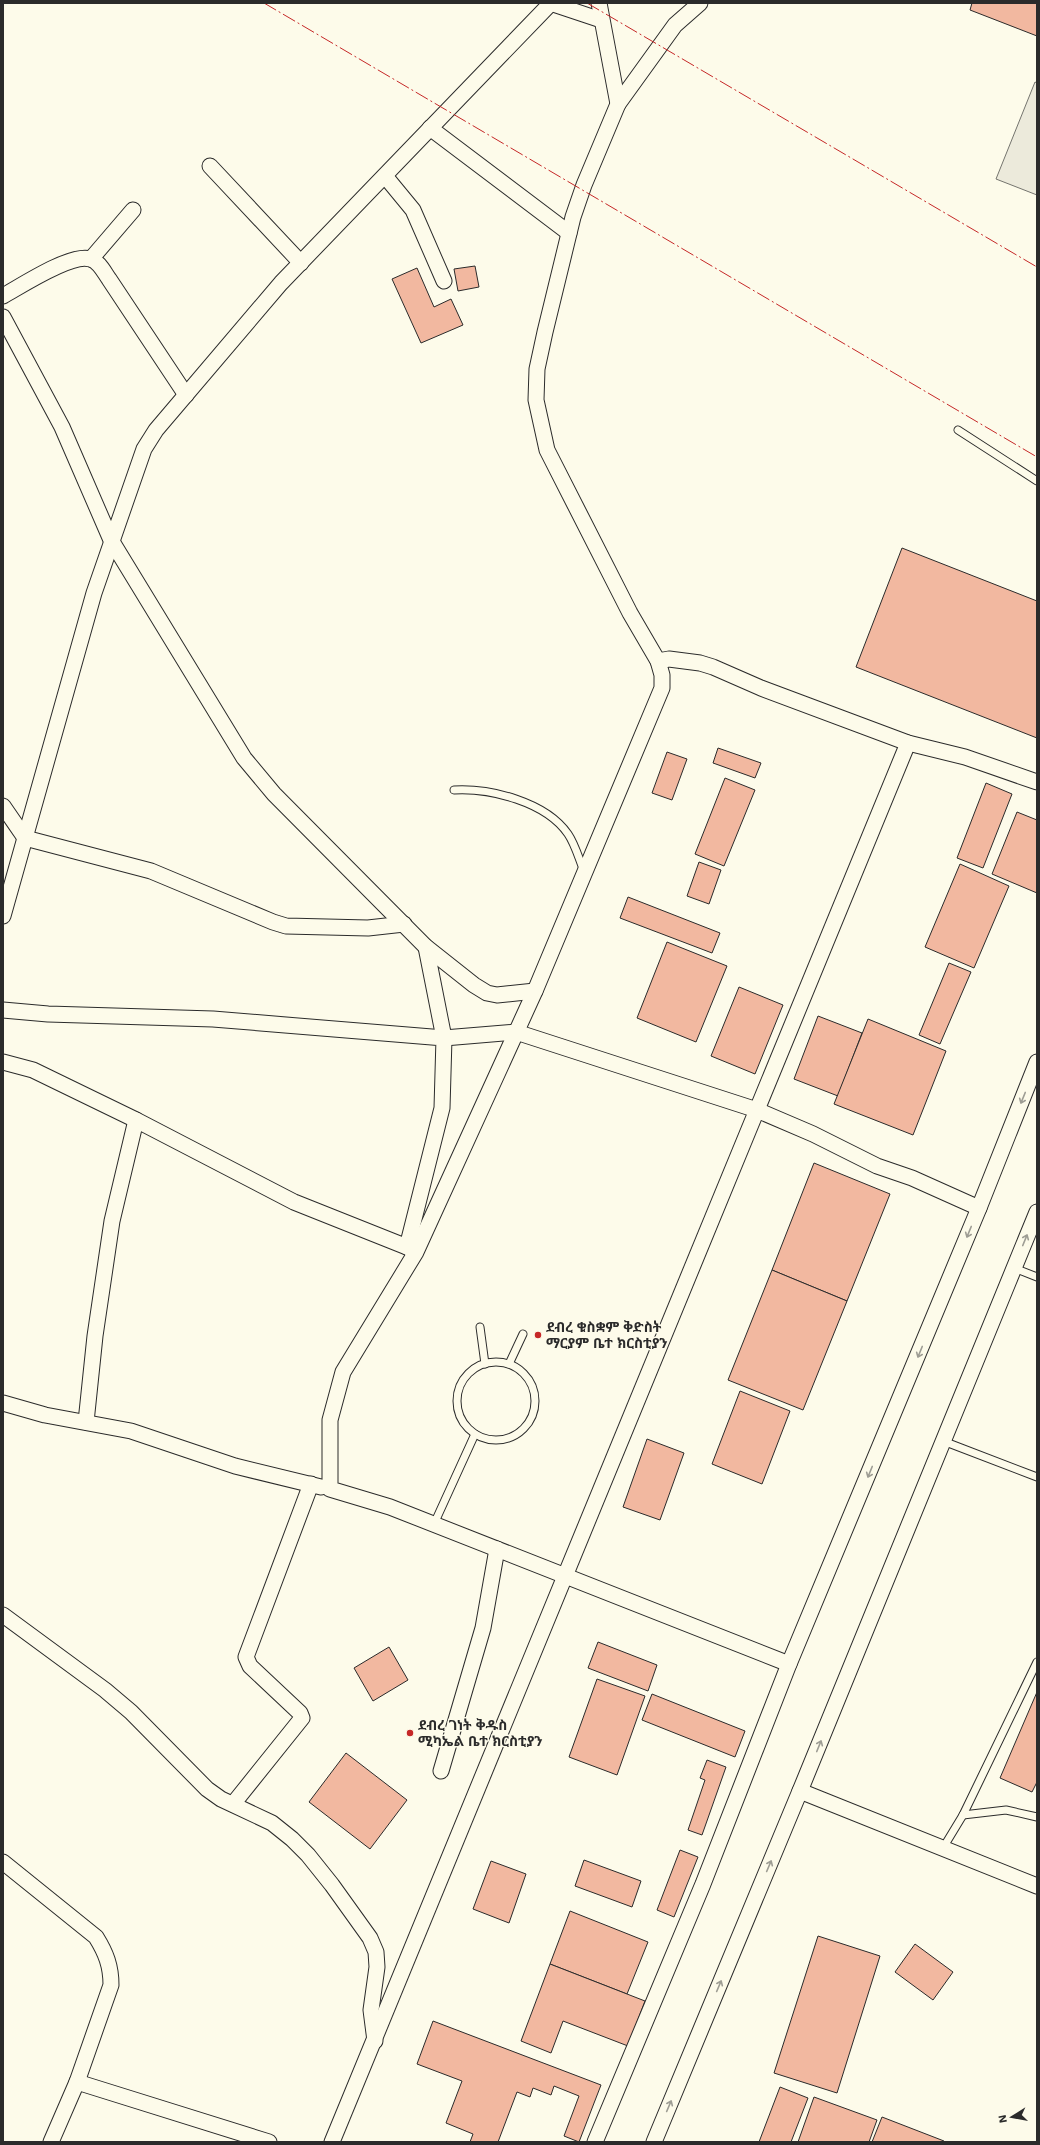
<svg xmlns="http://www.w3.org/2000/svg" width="1040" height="2145" font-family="'Work Sans','Noto Sans Ethiopic',sans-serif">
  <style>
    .parking { fill: #eceadb; stroke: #74746e }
    .building { fill: #f2b8a0; stroke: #2b2b2b }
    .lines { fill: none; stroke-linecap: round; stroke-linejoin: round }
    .lane-casing { stroke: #2b2b2b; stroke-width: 9 }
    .street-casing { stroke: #2b2b2b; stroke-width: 17 }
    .lane { stroke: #fdfbea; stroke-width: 7 }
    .street { stroke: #fdfbea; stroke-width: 15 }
    .power { stroke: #c62828; stroke-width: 1; stroke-dasharray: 14 3 2 3; stroke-linecap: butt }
    .oneway { stroke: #9e9d94 }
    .poi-dot { fill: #c62828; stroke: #fdfbea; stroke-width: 1.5 }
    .labels { text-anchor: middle; stroke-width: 3; stroke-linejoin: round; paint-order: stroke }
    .poi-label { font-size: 14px; font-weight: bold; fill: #2b2b2b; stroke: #fdfbea; text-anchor: start }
  </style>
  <rect width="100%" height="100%" fill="#fdfbea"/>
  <path class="parking" d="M1035,82l2,1v112l-41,-16z"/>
  <g class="building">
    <path d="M972,3h65v33l-67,-26z"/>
    <path d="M475,266l4,21 -21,4 -4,-22z"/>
    <path d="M417,268l17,39 17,-8 12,26 -42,18 -29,-64z"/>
    <path d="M902,548l135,53v137l-181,-71z"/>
    <path d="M718,748l43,15 -6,15 -42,-15z"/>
    <path d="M667,752l20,7 -15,41 -20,-7z"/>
    <path d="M725,778l30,12 -31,76 -29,-12z"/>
    <path d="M986,783l26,11 -29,74 -26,-10z"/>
    <path d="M1017,812l20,8v73l-45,-19z"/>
    <path d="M699,862l22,8 -12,34 -22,-8z"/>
    <path d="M960,864l49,22 -35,82 -49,-21z"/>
    <path d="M628,897l92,36 -8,20 -92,-35z"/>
    <path d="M667,942l60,24 -31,76 -59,-24z"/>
    <path d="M949,963l22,9 -31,72 -21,-9z"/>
    <path d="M739,987l44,18 -28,69 -44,-18z"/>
    <path d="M818,1016l44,17 -24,63 -44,-17z"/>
    <path d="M868,1019l78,32 -33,84 -79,-31z"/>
    <path d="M814,1163l76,31 -43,107 -75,-31z"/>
    <path d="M772,1270l75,31 -44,109 -75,-30z"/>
    <path d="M740,1391l50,20 -28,73 -50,-20z"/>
    <path d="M647,1439l37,14 -24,67 -37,-13z"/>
    <path d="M598,1642l59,23 -9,26 -60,-23z"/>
    <path d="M389,1647l19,33 -35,21 -19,-33z"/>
    <path d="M597,1679l48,17 -28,79 -48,-18z"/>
    <path d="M1037,1692v90l-5,10 -32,-14z"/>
    <path d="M652,1694l93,37 -10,26 -93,-37z"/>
    <path d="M346,1753l61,47 -37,49 -61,-47z"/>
    <path d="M707,1760l19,7 -24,68 -14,-5 17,-50 -5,-2z"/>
    <path d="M680,1850l18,7 -24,60 -17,-7z"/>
    <path d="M584,1860l57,21 -9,26 -57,-21z"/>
    <path d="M491,1861l35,13 -17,49 -36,-14z"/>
    <path d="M570,1911l78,31 -21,52 -77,-30z"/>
    <path d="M818,1936l62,20 -43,137 -63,-20z"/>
    <path d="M915,1944l38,28 -20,28 -38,-28z"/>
    <path d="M550,1964l95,37 -17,45 -65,-25 -12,32 -30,-12z"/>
    <path d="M433,2021l168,64 -22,57 -15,-6 15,-40 -25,-10 -3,9 -18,-7 -3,9 -13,-5 -19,50h-28l3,-8 -27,-11 16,-42 -45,-17z"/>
    <path d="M780,2087l28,11 -17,44h-32z"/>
    <path d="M814,2097l63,23 -8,22h-71z"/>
    <path d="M882,2117l62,24v1h-72z"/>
  </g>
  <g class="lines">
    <defs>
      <g id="lane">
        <path d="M958,430l79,51"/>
        <path d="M454,790c37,-2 92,12 114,44 7,10 11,25 16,37"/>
        <path d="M1014,1268l23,9"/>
        <path d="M480,1327l5,37"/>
        <circle cx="496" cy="1401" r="39"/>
        <path d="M509,1364l14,-30"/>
        <path d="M943,1441l94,36"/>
        <path d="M434,1524l41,-90"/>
        <path d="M963,1815l43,-5 31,7"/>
        <path d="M943,1848l20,-33 74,-153"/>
      </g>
      <g id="street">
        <path d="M550,3l51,17"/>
        <path d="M599,3l19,101 -34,81 -11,32 -28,115 -8,37 -1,31 11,50 83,163 28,48 4,14v13l-127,303 -119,261 -73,120 -13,48v69l60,18 399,157"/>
        <path d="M618,104l57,-79 25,-22"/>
        <path d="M430,128l139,105"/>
        <path d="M210,166l91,97"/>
        <path d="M385,176l28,34 31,71"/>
        <path d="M91,259l42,-49"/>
        <path d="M3,296c18,-10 68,-43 87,-37 9,2 14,13 19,20l77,116"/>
        <path d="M3,317l59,110 49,113 133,218 30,36 152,153 48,38 13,8 10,2 38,-4"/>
        <path d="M658,661l11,-2 31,4 13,4 48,21 147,55 57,14 72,25"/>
        <path d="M3,806l22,32 126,33 122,51 13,4 82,2 36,-4"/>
        <path d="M3,916l91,-323 50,-144 12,-19 125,-147 270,-280"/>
        <path d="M426,947l18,91 72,-6 241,78 56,24 64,32 35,12 67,30"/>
        <path d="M3,1010l45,4 165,5 231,19 -2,70 -35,139"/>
        <path d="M3,1062l30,8 103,50 158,82 113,45 8,5"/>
        <path d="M3,1403l42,12 86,16 104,35 86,21"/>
        <path d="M86,1422l9,-86 17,-115 24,-101"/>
        <path d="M3,1615l102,75 26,22 76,77 14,10 51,24 20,16 16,16 24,30 38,53 6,14 1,15 -6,43 4,31"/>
        <path d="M441,1771l42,-143 14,-79"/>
        <path d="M800,1791l237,95"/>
        <path d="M233,1804l69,-86 -2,-5 -50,-47 -4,-9 65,-173"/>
        <path d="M3,1862l93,75c10,16 15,29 15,48l-34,97 -26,60"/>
        <path d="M77,2082l192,60"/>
        <path d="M332,2142l576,-1399"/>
        <path d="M595,2142l108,-258 86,-220 190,-456 58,-146"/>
        <path d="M654,2142l146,-351 237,-579"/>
      </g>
    </defs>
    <use href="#lane" class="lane-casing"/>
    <use href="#street" class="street-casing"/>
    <use href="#lane" class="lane"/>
    <use href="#street" class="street"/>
    <g class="power">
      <path d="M264,3l773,454"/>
      <path d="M587,3l450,264"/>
    </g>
  </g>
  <defs><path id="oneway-shaft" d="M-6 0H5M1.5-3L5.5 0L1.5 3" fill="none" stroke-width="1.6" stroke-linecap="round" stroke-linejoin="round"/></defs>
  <g class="oneway">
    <use href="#oneway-shaft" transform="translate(1023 1098) rotate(112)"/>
    <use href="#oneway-shaft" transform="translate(969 1232) rotate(112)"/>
    <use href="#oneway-shaft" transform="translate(1025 1240) rotate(-68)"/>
    <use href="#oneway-shaft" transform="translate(920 1352) rotate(112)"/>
    <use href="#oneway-shaft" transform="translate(870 1472) rotate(112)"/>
    <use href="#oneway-shaft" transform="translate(819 1746) rotate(-68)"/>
    <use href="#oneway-shaft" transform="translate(769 1866) rotate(-67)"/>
    <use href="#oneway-shaft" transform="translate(719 1986) rotate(-67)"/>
    <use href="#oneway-shaft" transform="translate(669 2106) rotate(-67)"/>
  </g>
  <g class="poi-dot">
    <circle cx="538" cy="1335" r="4"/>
    <circle cx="410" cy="1733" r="4"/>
  </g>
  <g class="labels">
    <g class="poi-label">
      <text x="546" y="1332">ደብረ ቁስቋም ቅድስት<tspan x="546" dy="16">ማርያም ቤተ ክርስቲያን</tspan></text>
      <text x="418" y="1730">ደብረ ገነት ቅዱስ<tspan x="418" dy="16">ሚካኤል ቤተ ክርስቲያን</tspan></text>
    </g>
  </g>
  <rect width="1040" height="2145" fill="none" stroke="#2b2b2b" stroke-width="8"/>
  <g transform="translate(1012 2117) rotate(259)" stroke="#fdfbea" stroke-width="3" paint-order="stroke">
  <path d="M0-3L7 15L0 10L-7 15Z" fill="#2b2b2b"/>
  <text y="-6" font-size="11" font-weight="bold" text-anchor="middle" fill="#2b2b2b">N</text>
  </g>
</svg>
